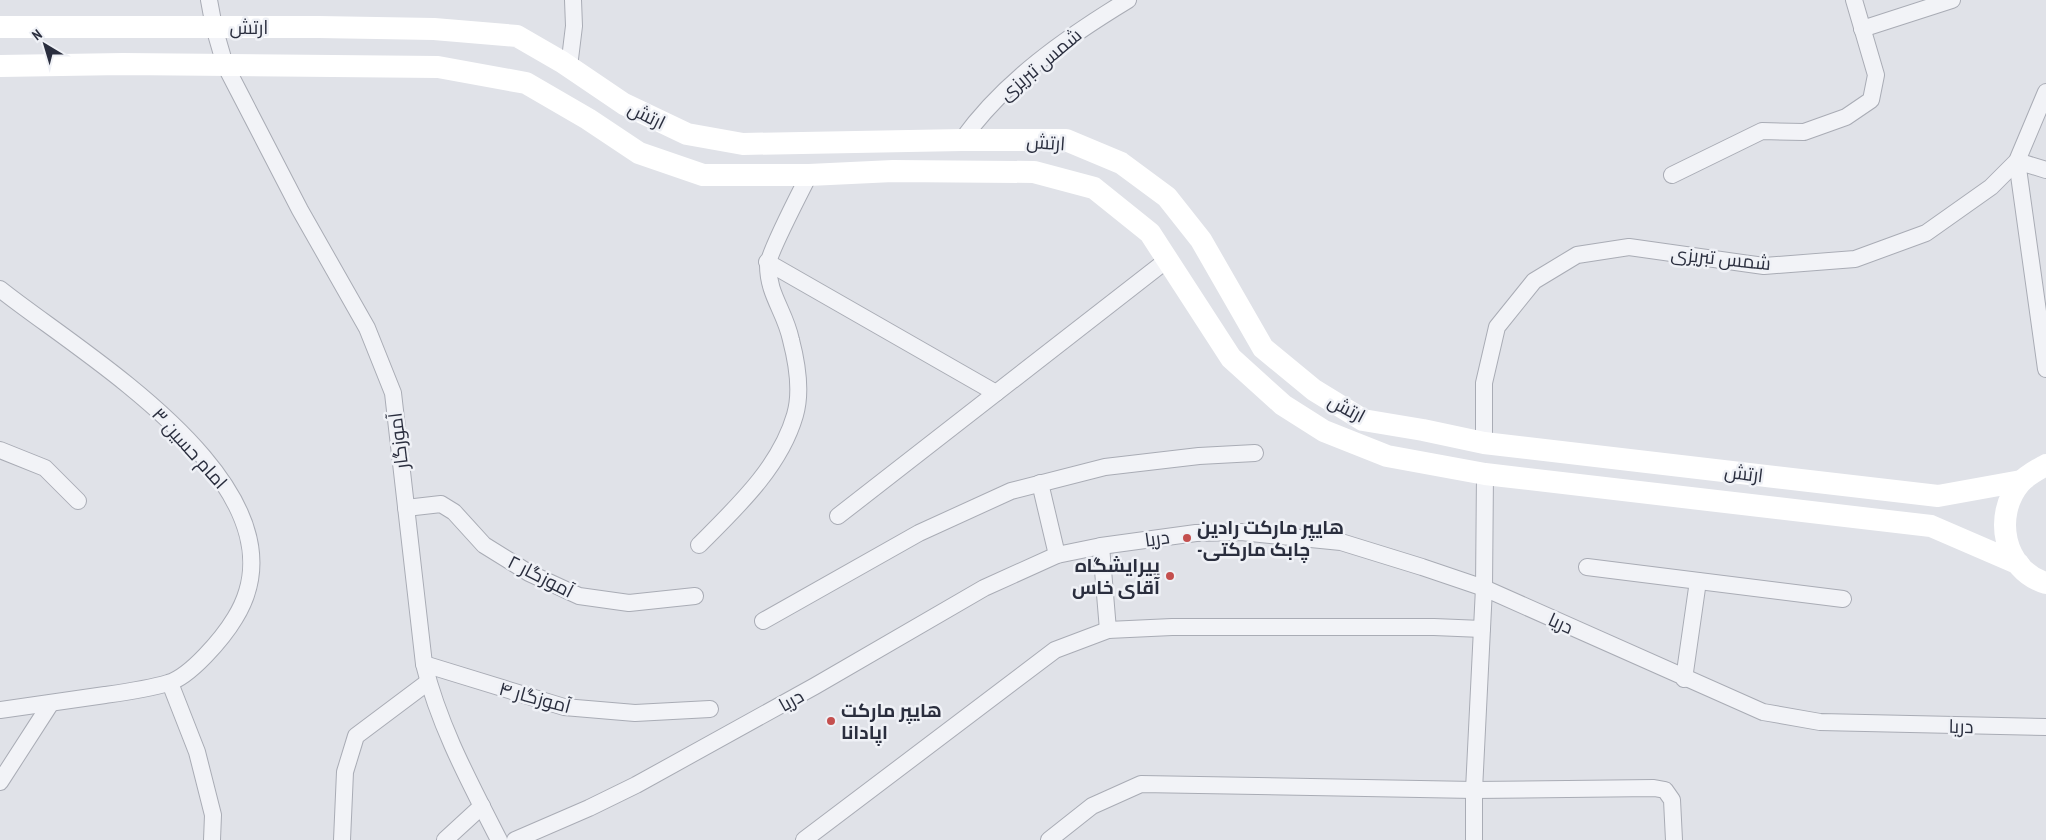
<svg xmlns="http://www.w3.org/2000/svg" width="2046" height="840" font-family="'PT Sans Narrow',Cairo,sans-serif">
  <style>
    .lines { fill: none; stroke-linecap: round; stroke-linejoin: round }
    .minor-casing { stroke: #a9acb5; stroke-width: 18 }
    .minor { stroke: #f2f3f7; stroke-width: 16 }
    .secondary { stroke: #fff; stroke-width: 22 }
    .poi-dot { fill: #c44f4e; stroke: #eff1f6; stroke-width: 2 }
    .labels { text-anchor: middle; stroke-width: 5; stroke-linejoin: round; paint-order: stroke }
    .street-label { font-size: 19px; fill: #2a2e3e; stroke: #eff1f6 }
    .poi-label { font-size: 19px; font-weight: bold; fill: #2a2e3e; stroke: #eff1f6; text-anchor: start }
  </style>
  <rect width="100%" height="100%" fill="#e0e2e8"/>
  <g class="lines">
    <defs>
      <g id="minor">
        <path d="M209,0l5,27 11,38 75,145 67,118 26,65 31,271c15,62 46,119 75,176"/>
        <path d="M1862,29l90,-29"/>
        <path d="M569,67l5,-41 -1,-26"/>
        <path d="M962,140c42,-59 105,-103 166,-140"/>
        <path d="M2046,170l-29,-9 29,208"/>
        <path d="M1672,175l90,-44 42,1 42,-15 25,-17 5,-25 -22,-75"/>
        <path d="M767,262l229,131"/>
        <path d="M0,289c81,65 315,200 235,329 -12,20 -45,59 -67,65 -20,6 -42,9 -63,12 -35,5 -70,10 -105,15"/>
        <path d="M1484,443v-60l13,-56 37,-46 43,-26 52,-8 135,19 91,-7 71,-26 65,-46 26,-26 29,-69"/>
        <path d="M0,450l45,18 33,33"/>
        <path d="M1040,483l17,72"/>
        <path d="M406,508l35,-4 13,8 30,33 45,28 50,23 50,7 66,-7"/>
        <path d="M838,516l329,-256"/>
        <path d="M699,545c38,-38 81,-78 96,-130 7,-24 2,-52 -4,-75 -6,-29 -23,-45 -23,-75 0,-11 34,-76 41,-90"/>
        <path d="M1101,546l7,84"/>
        <path d="M1587,567l256,32"/>
        <path d="M763,621l156,-88 92,-42 94,-24 94,-11 56,-3"/>
        <path d="M424,664l140,43 71,6 75,-4"/>
        <path d="M1684,679l14,-98"/>
        <path d="M170,683l27,69 16,63 -1,25"/>
        <path d="M0,782l51,-79"/>
        <path d="M342,840l3,-68 11,-36 72,-54"/>
        <path d="M445,840l37,-34"/>
        <path d="M515,840l74,-32 47,-23 179,-99 169,-98 73,-33 44,-9 95,-13 45,-1 100,10 81,25 62,21 279,124 57,10 226,5"/>
        <path d="M804,840l251,-190 53,-20 64,-3h262l48,2"/>
        <path d="M1049,840l43,-34 49,-22 333,6 180,-2 11,2 7,10 2,40"/>
        <path d="M1474,840v-50l10,-202 1,-114"/>
      </g>
    </defs>
    <use href="#minor" class="minor-casing"/>
    <use href="#minor" class="minor"/>
    <g class="secondary">
      <path d="M0,27h319l115,2 83,7 45,26 62,42 63,30 56,10 219,-4h104l55,23 46,34 34,43 62,108 51,42 49,30 60,10 61,13 454,53 83,-15"/>
      <path d="M0,66l123,-2 315,3 88,16 62,36 51,34 64,22h106l84,-4 141,1 60,16 56,45 81,125 52,47 41,26 63,25 98,18 446,52 88,38"/>
      <path d="M2046,465c-9,5 -19,10 -26,18 -27,32 -17,87 26,100"/>
    </g>
  </g>
  <g class="poi-dot">
    <circle cx="1187" cy="538" r="5"/>
    <circle cx="1170" cy="576" r="5"/>
    <circle cx="831" cy="721" r="5"/>
  </g>
  <g class="labels">
    <g class="street-label">
      <text x="249" y="34">ارتش</text>
      <text transform="translate(1040 64) rotate(-40)" y="7">شمس تبریزی</text>
      <text transform="translate(647 115) rotate(26)" y="7">ارتش</text>
      <text transform="translate(1046 142) rotate(4)" y="7">ارتش</text>
      <text transform="translate(1721 258) rotate(6)" y="7">شمس تبریزی</text>
      <text transform="translate(1347 408) rotate(28)" y="7">ارتش</text>
      <text transform="translate(398 441) rotate(-97)" y="7">آموزگار</text>
      <text transform="translate(190 448) rotate(48)" y="7">امام حسین ۳</text>
      <text transform="translate(1744 473) rotate(7)" y="7">ارتش</text>
      <text transform="translate(1157 538) rotate(-8)" y="7">دریا</text>
      <text transform="translate(541 576) rotate(27)" y="7">آموزگار ۲</text>
      <text transform="translate(1561 623) rotate(24)" y="7">دریا</text>
      <text transform="translate(535 697) rotate(15)" y="7">آموزگار ۴</text>
      <text transform="translate(791 700) rotate(-29)" y="7">دریا</text>
      <text transform="translate(1961 726) rotate(1)" y="7">دریا</text>
    </g>
    <g class="poi-label">
      <text x="1197" y="534">هایپر مارکت رادین<tspan x="1197" dy="22">-چابک مارکتی</tspan></text>
      <text x="1160" y="572" text-anchor="end">پیرایشگاه<tspan x="1160" dy="22">آقای خاس</tspan></text>
      <text x="841" y="717">هایپر مارکت<tspan x="841" dy="22">اپادانا</tspan></text>
    </g>
  </g>
  <g transform="translate(45 45) rotate(322)" stroke="#eff1f6" stroke-width="4" paint-order="stroke">
  <path d="M0-4L9 19L0 12L-9 19Z" fill="#2a2e3e"/>
  <text y="-8" font-size="14" font-weight="bold" text-anchor="middle" fill="#2a2e3e">N</text>
  </g>
</svg>
